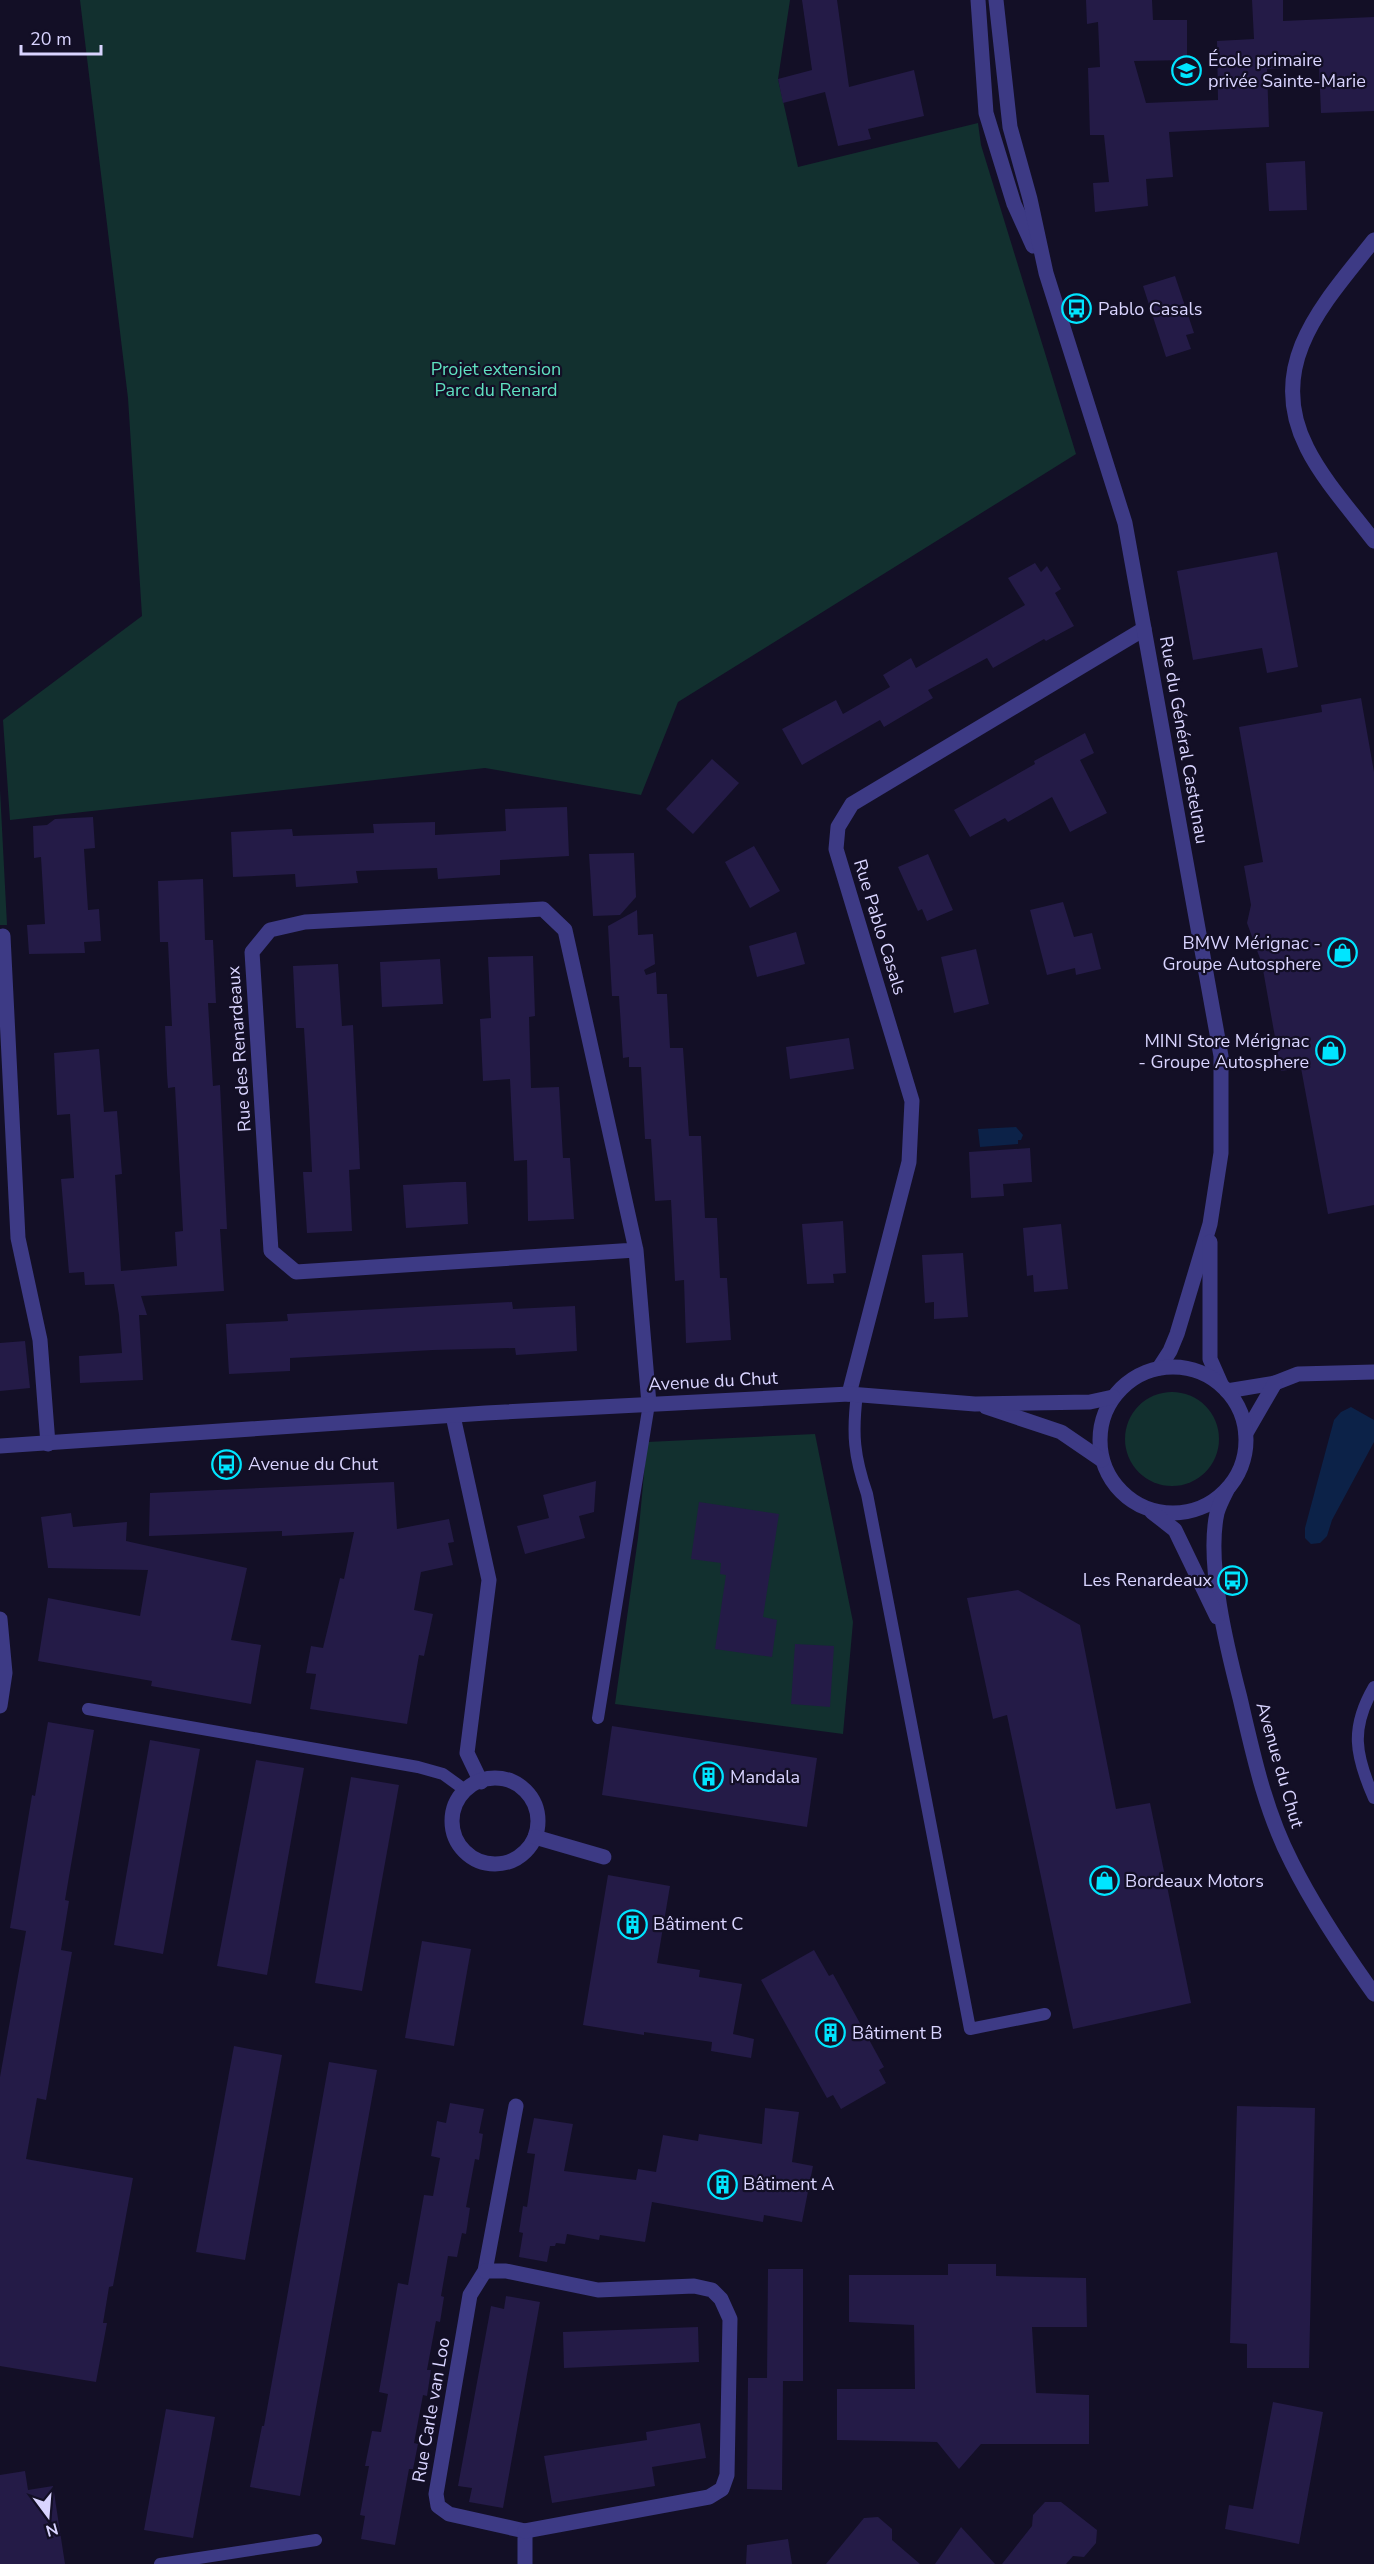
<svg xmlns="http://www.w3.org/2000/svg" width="1374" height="2564" font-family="'Nunito Sans',sans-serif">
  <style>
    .green { fill: #12302f }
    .water { fill: #0c2248 }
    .building { fill: #241b47 }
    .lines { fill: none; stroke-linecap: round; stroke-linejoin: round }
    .service { stroke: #3d3a85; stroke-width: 12 }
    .minor { stroke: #3d3a85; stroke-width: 15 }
    .tertiary { stroke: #3d3a85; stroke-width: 15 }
    .labels { text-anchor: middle; stroke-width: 4.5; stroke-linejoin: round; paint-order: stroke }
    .poi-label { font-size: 18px; fill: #d9d4ff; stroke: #130f26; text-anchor: start }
    .park-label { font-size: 18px; fill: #5fe0c0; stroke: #130f26 }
    .street-label { font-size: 18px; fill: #d9d4ff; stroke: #130f26 }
  </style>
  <rect width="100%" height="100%" fill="#130f26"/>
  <g class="green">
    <path d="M80,0h710l-12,79 20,88 180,-44 3,22 95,309 -398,248 -37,93 -156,-27 -475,52 -7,-100 139,-104 -14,-218z"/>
    <path d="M0,790l7,135h-7z"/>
    <circle cx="1172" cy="1439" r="47"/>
    <path d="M815,1434l38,188 -10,112 -228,-30 23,-166 9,-96z"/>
  </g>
  <g class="water">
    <path d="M1016,1127l7,8 -2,5h-3v4l-38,3 -2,-18z"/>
    <path d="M1351,1407l23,13v22l-42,78 -5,16 -7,7 -9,1 -6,-6v-10l29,-108 7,-8z"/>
  </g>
  <g class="building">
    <path d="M802,0h35l12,87 65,-17 10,46 -56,13 3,10 -33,7 -13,-54 -42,11 -5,-24 34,-9z"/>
    <path d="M1086,0h66l1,20h34v40l-53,1 12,42 72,-3 -1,-59 37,-2 -2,-39h31v21l91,-4v94l-53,2 -2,-47 -52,3 2,58 -100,5 4,45 -27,2 2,27 -53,6 -2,-29 16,-1 -5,-47h-14l-2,-67 12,-1 -2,-45 -11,2z"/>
    <path d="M1305,161l2,49 -38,1 -3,-48z"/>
    <path d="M1175,276l19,57 -8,2 5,14 -25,8 -23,-71z"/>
    <path d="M1277,552l21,115 -31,6 -5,-25 -69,12 -16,-89z"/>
    <path d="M1035,563l6,9 6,-6 14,23 -6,4 19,33 -28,15 -2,-2 -51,29 -6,-10 -59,32 5,8 -49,29 -4,-7 -78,45 -20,-36 54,-29 7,14 47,-27 -7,-12 28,-17 5,10 109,-63 -17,-27z"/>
    <path d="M1361,698l13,74v433l-46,9 -27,-146 -20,3 -19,-107 -15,-41 4,-18 -7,-39 19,-4 -24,-135 83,-15 -1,-7z"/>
    <path d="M1085,733l9,20 -14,7 27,53 -37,19 -18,-35 -44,25 -3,-4 -35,19 -16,-27 81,-46 -1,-3z"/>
    <path d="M712,759l27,24 -46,51 -27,-25z"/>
    <path d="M567,807l2,49 -69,4v15l-62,4 -1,-11 -81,3 2,12 -62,4 -1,-13 -62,3 -2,-45 61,-3 1,7 81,-3 -1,-9 62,-2v13l71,-4 -1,-22z"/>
    <path d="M93,817l2,31 -11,1 4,61 11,-1 2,32 -17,1 1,11 -56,1 -2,-29 18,-1 -4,-67 -7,1 -1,-32 14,-1 8,-6z"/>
    <path d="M754,846l26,45 -30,17 -25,-46z"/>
    <path d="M634,853l2,44 -16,18 -27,1 -4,-62z"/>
    <path d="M928,854l25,56 -26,11 -5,-12 -4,2 -20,-44z"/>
    <path d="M203,879l2,61h8l3,63h-8l5,83 7,-1 7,144h-7l4,62 -83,5 6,19h-8l4,65 -63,3 -1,-27 43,-3 -3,-38 -5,-31 -29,1 -1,-13 -15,1 -8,-94 13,-1 -4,-64 -13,1 -3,-62 45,-4 5,63 13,-1 5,63 -7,1 6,96 56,-5 -2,-34 8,-1 -8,-144 -7,1 -1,-14 -2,-48h7l-4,-84h-8l-2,-61z"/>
    <path d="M1063,902l11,35 18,-4 9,36 -25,6 -1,-7 -28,7 -17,-65z"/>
    <path d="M637,910l1,25 15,-1 2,30 -11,6 2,5 10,-3 1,22h10l3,54h13l6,88h12l4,82h12l3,60h7l4,62 -45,3 -2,-63 -9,1 -4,-81 -16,1 -4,-62h-6l-4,-72h-12v-10l-6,1 -4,-62h-7l-4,-70z"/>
    <path d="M796,932l9,32 -48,13 -8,-31z"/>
    <path d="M976,949l13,55 -35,9 -13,-56z"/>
    <path d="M533,956l2,60 -6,1 2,71 28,-1 4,71h7l4,61 -46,2 -1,-61 -13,1 -4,-82 -27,2 -3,-62 11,-1 -3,-61z"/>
    <path d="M440,959l3,45 -61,3 -2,-45z"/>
    <path d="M338,964l4,62 11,-1 7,144 -11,1 3,61 -45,2 -4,-61h9l-3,-62 -5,-82h-8l-3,-62z"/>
    <path d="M849,1038l5,31 -64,10 -4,-32z"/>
    <path d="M1030,1148l2,34 -29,2 1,12 -33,2 -2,-46z"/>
    <path d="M454,1182h12l2,42 -62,4 -3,-43z"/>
    <path d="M843,1221l3,52 -13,1 1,9 -27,1 -5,-60z"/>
    <path d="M1061,1224l7,65 -34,3 -1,-17 -6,1 -4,-48z"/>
    <path d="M963,1253l5,64 -34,2v-17l-9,1 -3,-48z"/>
    <path d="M512,1302l1,7 62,-3 2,45 -61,4 -1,-7 -82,2 -143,8v13l-61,3 -3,-50 62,-3 -1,-7z"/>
    <path d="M25,1341l5,47 -30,3v-48z"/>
    <path d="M596,1481l-2,31 -15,4 6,22 -60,16 -8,-28 32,-8 -6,-23z"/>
    <path d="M394,1482l3,47 52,-10 5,23 -6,1 5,22 -32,7 -7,38 19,4 -9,42 -5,-1 -12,69 -97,-15 6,-35 -10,-1 5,-27 12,2 17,-70 4,1 10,-47 -72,4v-5l-133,5 1,-43z"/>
    <path d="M699,1502l80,12 -16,103 14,3 -5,37 -57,-8 11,-74 -6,-1 1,-11 -30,-4z"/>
    <path d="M71,1513l2,14 54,-5 -1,19 121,27 -16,72 30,5 -10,59 -100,-18 1,-5 -114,-20 10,-63 92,18 8,-46 -100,-2 -7,-51z"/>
    <path d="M1018,1590l62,35 36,184 34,-6 41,200 -118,26 -66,-314 -14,4 -26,-121z"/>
    <path d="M795,1644l39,2 -4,61 -39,-3z"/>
    <path d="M48,1722l46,8 -29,170 4,1 -8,49 11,2 -26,148 -9,-2 -11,61 107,19 -20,108 -4,1 -6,36h4l-11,59 -96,-16v-289l26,-146 -16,-3 22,-133 3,1z"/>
    <path d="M612,1726l205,32 -10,69 -205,-32z"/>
    <path d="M150,1740l50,9 -37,205 -49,-9z"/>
    <path d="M256,1760l48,8 -37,207 -50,-9z"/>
    <path d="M351,1777l48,8 -37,206 -47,-8z"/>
    <path d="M608,1875l62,11 -13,77 43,7 -1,7 43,7 -9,50 21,5 -3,19 -40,-7 1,-9 -68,-10v3l-61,-10z"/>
    <path d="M422,1941l49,8 -17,97 -49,-8z"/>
    <path d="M814,1950l15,26 4,-2 51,93 -5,3 7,13 -45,26 -8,-14 -6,3 -66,-118z"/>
    <path d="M234,2046l48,9 -37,205 -49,-8z"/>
    <path d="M329,2062l48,8 -77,426 -50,-9 12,-61h2z"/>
    <path d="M450,2103l34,6 -5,24 4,1 -4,26 -4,-1 -9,48 4,1 -4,26 -4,-1 -5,24 -9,-1 -7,40 3,1 -4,25 -4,-1 -9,49h4l-4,26 -4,-1 -9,48 4,1 -5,25h-4l-14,76 -34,-6 4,-23 -5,-1 9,-49h-4l7,-35 9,1 7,-38 -9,-2 19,-109 10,2 16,-90 9,1 7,-38 -9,-2 6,-35 9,2z"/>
    <path d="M1237,2106l78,2 -6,260h-62v-24l-17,-1z"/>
    <path d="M765,2108l34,4 -7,50 21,4 -11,56 -38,-7 -1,7 -111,-20 -7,40 -45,-7 -1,5 -32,-6 -2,10 -9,-1 -1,3h-5l-3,16 -28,-5 4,-24 -4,-1 4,-26 4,1 8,-53 -8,-1 7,-35 39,6 -9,47 72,9 2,-11 18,3 7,-37 35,6 1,-7 63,10z"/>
    <path d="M948,2264h48v12l90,2 1,49h-55l4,66 53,2v49h-108l-22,25 -22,-27 -100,-2v-51h78l-1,-64 -65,-3v-47h99z"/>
    <path d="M768,2269h35v112h-20l-1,109 -35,-1 1,-111h19z"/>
    <path d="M506,2296l34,6 -37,206 -34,-6 3,-14 -14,-2 33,-180 13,3z"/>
    <path d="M698,2327l1,35 -135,6 -1,-36z"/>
    <path d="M1273,2402l50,10 -24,132 -74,-15 4,-24 24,4z"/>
    <path d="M166,2409l49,8 -22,121 -49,-8z"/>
    <path d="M700,2423l6,35 -54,9 3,19 -103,17 -8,-47 103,-16 -1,-8z"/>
    <path d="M25,2471l3,19 25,-4 12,78h-65v-89z"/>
    <path d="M1045,2502h16l36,28 -1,13 -12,14 -11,-1 -7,8h-64l30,-38 1,-11z"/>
    <path d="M878,2517l14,12v11l28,24h-94l38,-46z"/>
    <path d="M961,2527l34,37h-60z"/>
    <path d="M788,2539l4,25h-46l1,-19z"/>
  </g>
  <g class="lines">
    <g class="service">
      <path d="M857,1394c-5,40 -3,62 10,100l103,535 75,-15"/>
      <path d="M1374,1687c-24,41 -19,68 0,111"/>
      <path d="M88,1709l330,58 25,7 22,16"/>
      <path d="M598,1718l51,-314"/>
      <path d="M160,2564l156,-24"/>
    </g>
    <g class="minor">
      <path d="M1374,240c-49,62 -110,124 -67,208 16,32 45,64 67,93"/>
      <path d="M3,936l15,302 22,102 8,104"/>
      <path d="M636,1250l-340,22 -25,-21 -19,-299 18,-22 35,-8 238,-13 22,21 71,320 13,154"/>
      <path d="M1227,1391l48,-8 23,-9 76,-2"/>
      <path d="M849,1394l60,-232 3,-61 -76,-252 2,-22 14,-23 292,-175"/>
      <path d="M453,1416l36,164 -22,173 14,29"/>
      <path d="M1246,1433l29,-50"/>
      <path d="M0,1619l5,54 -5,33"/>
      <circle cx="495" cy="1821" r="43"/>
      <path d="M535,1837l69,20"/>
      <path d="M516,2106l-31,165 -15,24 -34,199 2,12 11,8 76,17v33"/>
      <path d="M485,2271h21l92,19 96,-4 18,4 9,9 9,20 -3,156 -5,14 -13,8 -184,34"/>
    </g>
    <g class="tertiary">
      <path d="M978,0l8,113 28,91 19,42"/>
      <path d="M996,0l14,127 20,72 16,74 79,250 96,533v97l-11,71 -33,110 -7,17 -11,17"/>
      <path d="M1210,1242v117l11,25"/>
      <circle cx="1173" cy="1440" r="73"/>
      <path d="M986,1407l75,25 41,28"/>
      <path d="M0,1446l486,-33 363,-19 126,10 115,-2 23,-5"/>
      <path d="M1228,1488c-4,8 -9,17 -11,25 -11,50 10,135 23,185 13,56 25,113 52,165 23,46 52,89 82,131"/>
      <path d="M1152,1512l23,18 42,87"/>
    </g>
  </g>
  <defs>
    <symbol id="school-ring" viewBox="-11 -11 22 22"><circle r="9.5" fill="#130f26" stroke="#00e5ff" stroke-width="1.5"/><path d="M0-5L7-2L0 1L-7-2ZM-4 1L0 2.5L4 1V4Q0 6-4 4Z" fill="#00e5ff"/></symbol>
    <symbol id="bus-ring" viewBox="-11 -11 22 22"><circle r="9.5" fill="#130f26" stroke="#00e5ff" stroke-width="1.5"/><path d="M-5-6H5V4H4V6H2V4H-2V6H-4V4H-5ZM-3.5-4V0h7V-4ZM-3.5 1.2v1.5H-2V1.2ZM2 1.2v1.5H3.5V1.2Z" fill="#00e5ff"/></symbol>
    <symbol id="shop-ring" viewBox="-11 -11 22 22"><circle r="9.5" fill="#130f26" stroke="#00e5ff" stroke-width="1.5"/><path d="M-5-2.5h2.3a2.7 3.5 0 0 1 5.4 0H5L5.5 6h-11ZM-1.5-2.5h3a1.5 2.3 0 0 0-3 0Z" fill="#00e5ff"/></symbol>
    <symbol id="building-ring" viewBox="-11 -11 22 22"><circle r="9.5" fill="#130f26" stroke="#00e5ff" stroke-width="1.5"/><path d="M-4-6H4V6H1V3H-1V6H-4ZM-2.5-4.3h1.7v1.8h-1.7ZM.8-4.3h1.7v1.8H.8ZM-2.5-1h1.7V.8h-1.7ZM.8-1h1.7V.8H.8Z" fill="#00e5ff"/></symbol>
  </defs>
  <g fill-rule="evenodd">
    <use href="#school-ring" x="1170" y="54" width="33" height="33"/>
    <use href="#bus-ring" x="1060" y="292" width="33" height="33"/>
    <use href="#shop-ring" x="1326" y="936" width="33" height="33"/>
    <use href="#shop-ring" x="1314" y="1034" width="33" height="33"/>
    <use href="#bus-ring" x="210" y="1448" width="33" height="33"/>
    <use href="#bus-ring" x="1216" y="1564" width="33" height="33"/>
    <use href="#building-ring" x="692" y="1760" width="33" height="33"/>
    <use href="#shop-ring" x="1088" y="1864" width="33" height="33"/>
    <use href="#building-ring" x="616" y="1908" width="33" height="33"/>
    <use href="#building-ring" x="814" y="2016" width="33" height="33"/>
    <use href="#building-ring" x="706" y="2168" width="33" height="33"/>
  </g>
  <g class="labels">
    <g class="poi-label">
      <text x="1208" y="66">École primaire<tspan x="1208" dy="21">privée Sainte-Marie</tspan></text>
      <text x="1098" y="315">Pablo Casals</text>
      <text x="1321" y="949" text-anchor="end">BMW Mérignac -<tspan x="1321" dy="21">Groupe Autosphere</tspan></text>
      <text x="1309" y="1047" text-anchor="end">MINI Store Mérignac<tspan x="1309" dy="21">- Groupe Autosphere</tspan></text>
      <text x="248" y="1470">Avenue du Chut</text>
      <text x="1212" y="1586" text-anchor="end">Les Renardeaux</text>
      <text x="730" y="1783">Mandala</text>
      <text x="1125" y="1887">Bordeaux Motors</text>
      <text x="653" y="1930">Bâtiment C</text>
      <text x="852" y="2039">Bâtiment B</text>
      <text x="743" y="2190">Bâtiment A</text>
    </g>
    <g class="park-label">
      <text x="496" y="375">Projet extension<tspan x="496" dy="21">Parc du Renard</tspan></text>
    </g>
    <g class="street-label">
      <text transform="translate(1184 740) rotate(80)" y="6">Rue du Général Castelnau</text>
      <text transform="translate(880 927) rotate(73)" y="6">Rue Pablo Casals</text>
      <text transform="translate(239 1049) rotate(-94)" y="6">Rue des Renardeaux</text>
      <text transform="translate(713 1381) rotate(-3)" y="6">Avenue du Chut</text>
      <text transform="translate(1280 1765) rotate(74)" y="6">Avenue du Chut</text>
      <text transform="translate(431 2410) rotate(-80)" y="6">Rue Carle van Loo</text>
    </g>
  </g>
  <g transform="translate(48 2516) rotate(164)" stroke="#130f26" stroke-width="4.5" paint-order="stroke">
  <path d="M0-4.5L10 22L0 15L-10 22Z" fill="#d9d4ff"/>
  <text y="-9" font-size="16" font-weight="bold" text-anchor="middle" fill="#d9d4ff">N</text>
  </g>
  <path d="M21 45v9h80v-9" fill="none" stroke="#d9d4ff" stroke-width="3"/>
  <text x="30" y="45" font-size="18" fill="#d9d4ff" stroke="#130f26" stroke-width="4.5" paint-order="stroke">20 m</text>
</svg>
